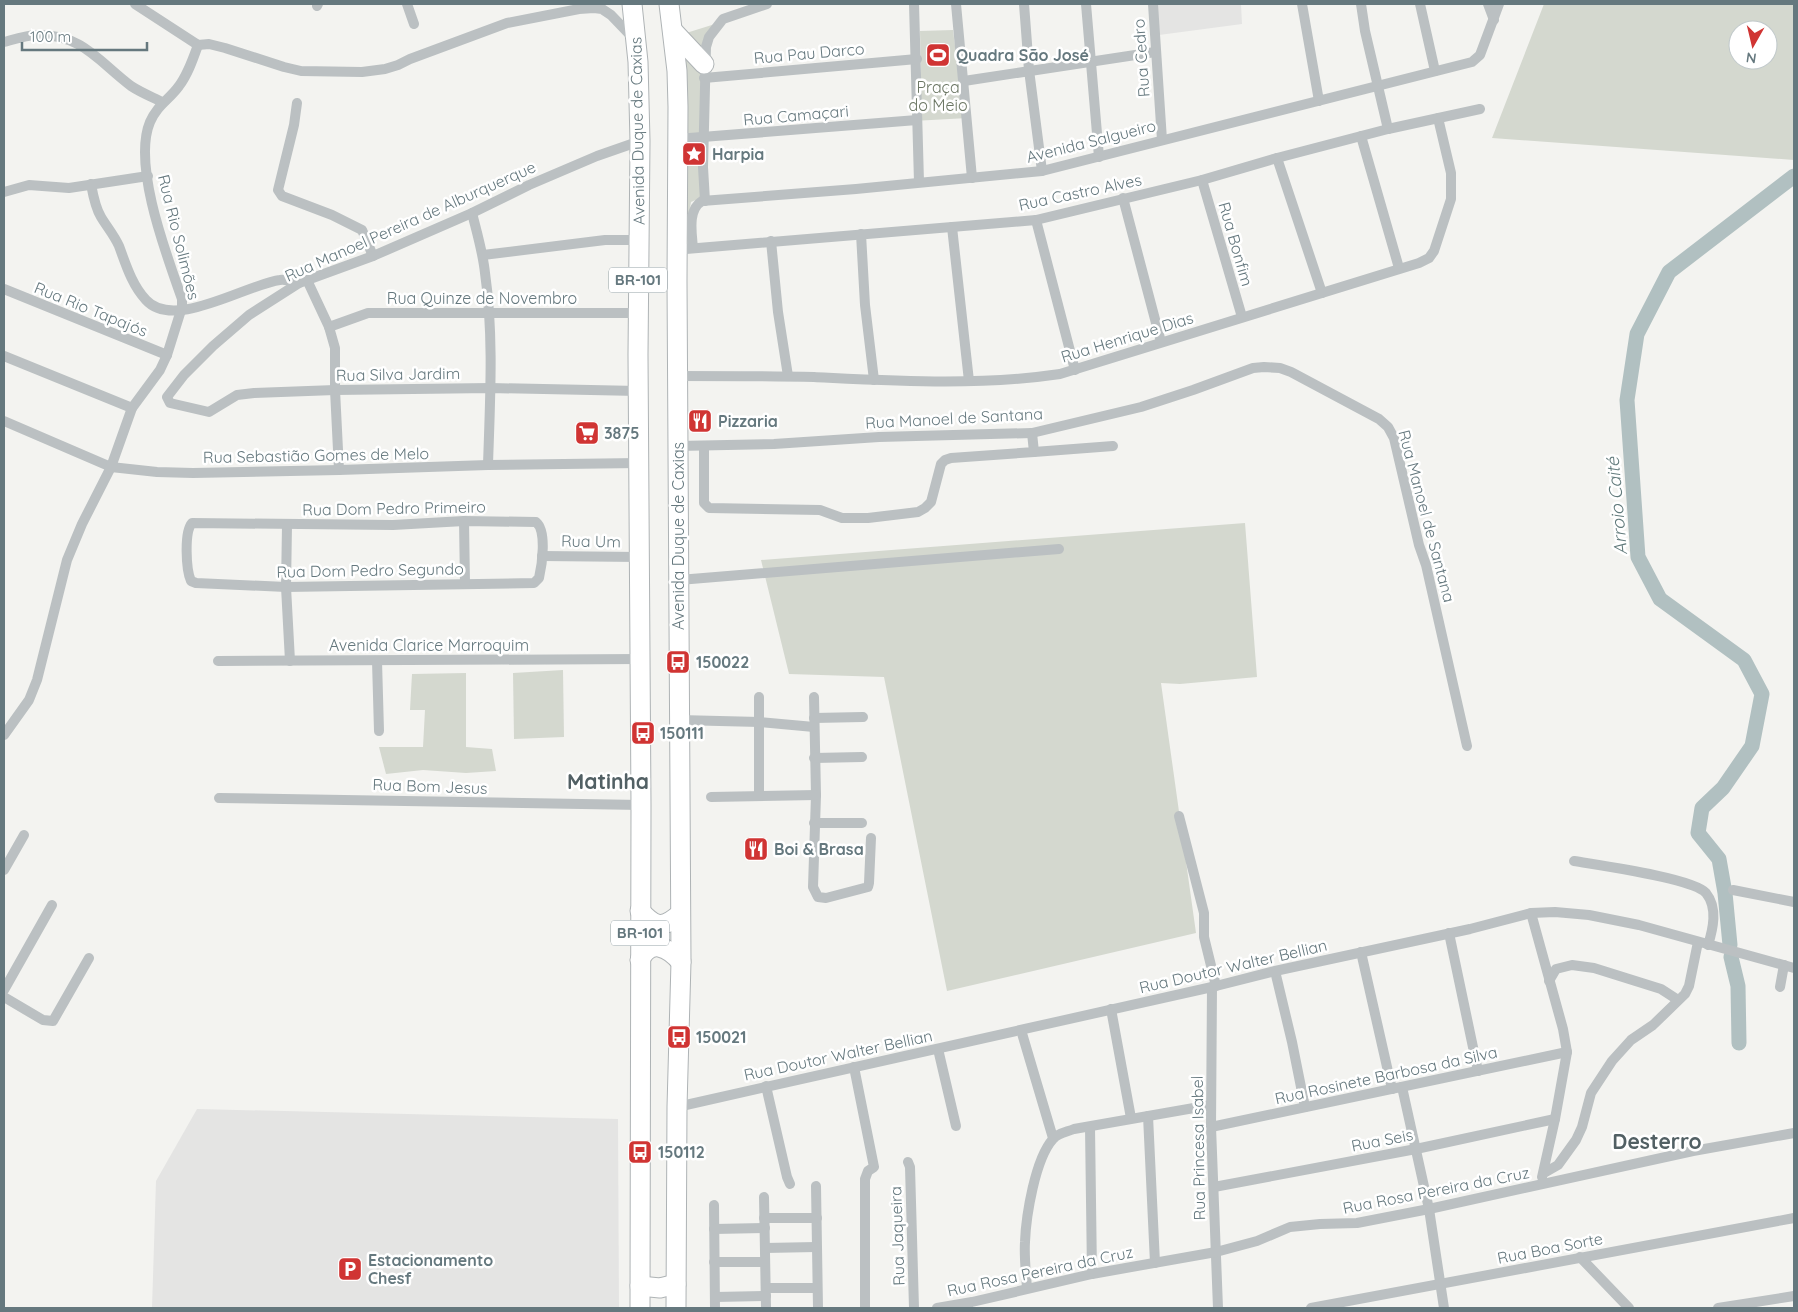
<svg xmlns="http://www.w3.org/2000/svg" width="1798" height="1312" font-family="Quicksand,sans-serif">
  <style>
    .built { fill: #e4e4e3 }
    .green { fill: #d4d8cf; fill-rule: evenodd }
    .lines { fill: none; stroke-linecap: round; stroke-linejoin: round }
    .river { stroke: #b1c0c1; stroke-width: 15 }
    .highway-casing { stroke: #aeb3b5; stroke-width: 21 }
    .street { stroke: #bbc0c2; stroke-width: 10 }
    .highway { stroke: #fff; stroke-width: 19 }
    .labels { text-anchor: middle; stroke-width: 5; stroke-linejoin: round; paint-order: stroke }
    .shield { fill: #fff; stroke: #93a0a5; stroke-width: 1 }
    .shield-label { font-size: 15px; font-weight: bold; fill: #65787e }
    .street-label { font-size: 16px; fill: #65787e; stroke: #fff }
    .poi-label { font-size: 16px; font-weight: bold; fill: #65787e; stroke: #fff; text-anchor: start }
    .park-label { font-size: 16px; fill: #6b7663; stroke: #fff }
    .water-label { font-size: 18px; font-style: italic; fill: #617a7b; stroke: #fff }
    .district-label { font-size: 21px; font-weight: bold; fill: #526064; stroke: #fff }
  </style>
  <rect width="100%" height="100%" fill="#f3f3f0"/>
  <g class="built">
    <path d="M1156,4h85l1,20 -83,11z"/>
    <path d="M197,1109l421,10 1,189h-467l4,-127z"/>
  </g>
  <g class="green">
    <path d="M1544,4h250v156l-302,-22zM1738,30h30v30h-30z"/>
    <path d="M715,24l-12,22 -3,152 -9,4 -2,12h-4l-2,-180z"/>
    <path d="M953,30l5,40 10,48 -55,3 8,-46 -1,-44z"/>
    <path d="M1245,523l12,154 -77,7 -19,-1 35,250 -249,58 -63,-314 -95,-3 -28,-114z"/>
    <path d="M563,670l1,67 -50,2 -1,-66z"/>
    <path d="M466,673v74l26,2 4,22 -30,2 -43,-3 -37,4 -7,-27h44l2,-37h-15l2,-36z"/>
  </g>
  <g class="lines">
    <g class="river">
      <path d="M1730,945l-5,-52 -6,-34 -21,-26 4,-25 21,-20 29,-42 10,-52 -18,-34 -84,-61 -22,-42 -11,-157 10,-66 32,-62 125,-96"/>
      <path d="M1731,957l7,29 1,57"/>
    </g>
    <defs>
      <g id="highway">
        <path d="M632,4l6,58 2,79 -2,214 3,450 -1,503"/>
        <path d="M669,4l8,67 1,36 -1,174 4,681 -4,145 -1,201"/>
        <path d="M673,31l31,33"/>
        <path d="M640,911c16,17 22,18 40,3"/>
        <path d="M640,960c10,-22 28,-13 41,2"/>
        <path d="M640,1286l20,2 16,-4"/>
      </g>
    </defs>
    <use href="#highway" class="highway-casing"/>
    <g class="street">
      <path d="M135,4l63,41 11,-1 16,4 59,19 17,4 61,1 23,-3 13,-4 12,-6 97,-36 72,-14 15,-1 8,1 9,6 23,24"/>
      <path d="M407,4l7,20"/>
      <path d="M914,4l5,178"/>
      <path d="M956,4l16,174"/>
      <path d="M1024,4l5,66 13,101"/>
      <path d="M1086,4l13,153"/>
      <path d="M1153,4l9,136"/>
      <path d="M1302,4l17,97"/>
      <path d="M1361,4l4,27 23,98"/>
      <path d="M1420,4l15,67"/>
      <path d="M1488,4l6,16"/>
      <path d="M317,6l1,-2"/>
      <path d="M4,42c11,-3 23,-7 34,-7 44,-1 61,27 93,51 9,6 21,11 31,16"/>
      <path d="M704,78l213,-19"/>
      <path d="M964,81l191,-29"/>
      <path d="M297,103l-3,22 -16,65 4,6 50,19 30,15 11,26"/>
      <path d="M1361,136l38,132"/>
      <path d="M677,139l240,-19"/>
      <path d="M1277,158l45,135"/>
      <path d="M1202,180l40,137"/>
      <path d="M91,184c2,11 4,23 10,33 6,10 13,18 18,29 7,19 13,39 27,54 28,31 101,-16 134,-20 6,-1 13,2 19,3"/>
      <path d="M4,192l25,-7 40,3 79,-12"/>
      <path d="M1123,198l38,144"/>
      <path d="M705,201l-2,-34 3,-120 3,-10 14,-18 44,-15"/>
      <path d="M472,213c5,20 11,40 13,60 9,63 5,128 3,192"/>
      <path d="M1036,220l39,150"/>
      <path d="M952,227l17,154"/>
      <path d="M861,234l4,71 9,75"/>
      <path d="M771,241l7,71 10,64"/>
      <path d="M693,248c-1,-14 -6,-38 9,-47l154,-12 186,-18 430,-109 8,-7 19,-51"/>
      <path d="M686,249l350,-29 166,-40 75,-22 111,-29 92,-20"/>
      <path d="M483,255l122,-15h33"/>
      <path d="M307,280l22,47 6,21v42l4,80"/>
      <path d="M4,289l163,66"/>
      <path d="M329,327l39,-14h270"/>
      <path d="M4,356l128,52"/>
      <path d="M678,376c45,0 91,0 136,1 83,4 165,9 246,-3l359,-111 10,-5 5,-7 17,-52v-26l-13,-55"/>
      <path d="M638,391l-147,-3 -156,2 -81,3 -17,2 -28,17 -39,-9 -3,-6 17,-22 29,-29 36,-31 50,-32 74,-27 99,-43 57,-28 68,-29 43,-15"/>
      <path d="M4,421l107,46 46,5 36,1 146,-3 149,-5 151,-2"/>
      <path d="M678,446l96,-2 105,-7 153,-4 109,-26 52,-17 60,-22 11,-1 16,1 11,4 88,47 9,8 6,11 25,107 7,20 41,181"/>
      <path d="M704,446v57l5,5 111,2 22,8h26l50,-6 7,-4 6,-6 10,-38 4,-4 6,-2 83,-6 -2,-19"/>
      <path d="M1034,452l79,-6"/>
      <path d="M464,521l72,1c11,9 6,43 3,56l-5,5 -248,4 -90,-4 -5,-2c-5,-11 -7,-49 1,-58l201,2z"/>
      <path d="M464,521l1,63"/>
      <path d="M287,525l-1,62 4,74"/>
      <path d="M542,556l97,1"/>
      <path d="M679,580l380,-31"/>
      <path d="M218,661l422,-2"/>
      <path d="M377,661l2,70"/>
      <path d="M814,697l2,98 -3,92 5,10 8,1 42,-11 1,-4 2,-45"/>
      <path d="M814,718l49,-1"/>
      <path d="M679,720l81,2 54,5"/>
      <path d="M4,735l25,-35 8,-20 30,-120 15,-36 29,-57 21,-59 28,-38 7,-15 15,-48v-8c-15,-43 -50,-134 -32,-177 8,-18 19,-22 29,-36 9,-12 14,-27 19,-41"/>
      <path d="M814,758l48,-1"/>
      <path d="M759,795v-98"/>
      <path d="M711,797l105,-2"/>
      <path d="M219,798l422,7"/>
      <path d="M1179,816l25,97v24l12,49"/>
      <path d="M814,823h48"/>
      <path d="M1574,861c23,4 119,17 132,32 12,15 7,36 2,52"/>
      <path d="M4,870l20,-35"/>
      <path d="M1733,890l61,12"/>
      <path d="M1531,913l32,116 4,23 -12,67 -13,58"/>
      <path d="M1449,933l29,138"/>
      <path d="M1361,952l31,137"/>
      <path d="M1275,971l17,71 13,65"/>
      <path d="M1549,981l7,-12 16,-4 22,3 67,21 17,11"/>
      <path d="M1212,987l-1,140 7,181"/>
      <path d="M1780,987l4,-22"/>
      <path d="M4,990l48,-85"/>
      <path d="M4,997l39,23 10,1 36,-63"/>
      <path d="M1111,1009l20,109"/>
      <path d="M1021,1030l32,108"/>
      <path d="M938,1049l18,77"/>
      <path d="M854,1067l20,100 -6,4 -3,8v129"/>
      <path d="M766,1086l21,91 3,7"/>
      <path d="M1402,1087l27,122 15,99"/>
      <path d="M677,1107l535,-120 63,-16 195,-42 61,-16 24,-1 34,3 50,10 155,43"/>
      <path d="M1148,1116l7,147"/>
      <path d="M1090,1127l2,147"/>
      <path d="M1211,1127l356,-75"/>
      <path d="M908,1162l2,5 4,141"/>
      <path d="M1544,1173l14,-8 18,-25 6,-13 9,-34 21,-32 19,-21 22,-15 32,-31 4,-8 9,-44"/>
      <path d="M816,1186l2,122"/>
      <path d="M1214,1187l202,-38 139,-30"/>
      <path d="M764,1197l2,111"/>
      <path d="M714,1205l1,103"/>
      <path d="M764,1218h53"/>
      <path d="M714,1229l51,-1"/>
      <path d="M765,1248l51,-1"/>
      <path d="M1580,1257l49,51"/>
      <path d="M714,1262h51"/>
      <path d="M766,1288h51"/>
      <path d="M1027,1288c-1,-15 -3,-31 -2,-46 1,-26 10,-83 28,-103 5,-6 14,-7 21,-10l137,-24"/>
      <path d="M715,1297l51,-1"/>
      <path d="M937,1308l35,-6 120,-28 124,-22 41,-11 33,-14 30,-3 37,-1 72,-14 264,-58 101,-18"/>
      <path d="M1311,1308l483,-90"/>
      <path d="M1718,1308l76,-12"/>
    </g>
    <use href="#highway" class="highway"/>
  </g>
  <defs>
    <symbol id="stadium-square" viewBox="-11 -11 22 22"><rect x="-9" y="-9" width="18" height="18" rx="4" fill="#d03433" stroke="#fff"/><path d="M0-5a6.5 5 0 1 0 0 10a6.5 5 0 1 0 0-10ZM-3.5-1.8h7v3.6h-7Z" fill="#fff"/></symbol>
    <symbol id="sight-square" viewBox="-11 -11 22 22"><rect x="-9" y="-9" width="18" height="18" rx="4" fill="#d03433" stroke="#fff"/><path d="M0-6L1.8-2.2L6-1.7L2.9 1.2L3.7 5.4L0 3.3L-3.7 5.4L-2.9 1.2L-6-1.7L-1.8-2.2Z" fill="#fff"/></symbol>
    <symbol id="restaurant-square" viewBox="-11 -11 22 22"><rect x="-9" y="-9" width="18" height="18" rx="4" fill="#d03433" stroke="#fff"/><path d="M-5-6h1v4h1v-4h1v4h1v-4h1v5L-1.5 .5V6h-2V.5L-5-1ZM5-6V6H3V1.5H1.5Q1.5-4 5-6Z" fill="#fff"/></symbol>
    <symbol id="supermarket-square" viewBox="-11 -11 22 22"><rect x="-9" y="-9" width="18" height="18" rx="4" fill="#d03433" stroke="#fff"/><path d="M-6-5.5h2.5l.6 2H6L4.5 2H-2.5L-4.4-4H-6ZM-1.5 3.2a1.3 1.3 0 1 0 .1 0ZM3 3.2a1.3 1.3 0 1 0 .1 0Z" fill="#fff"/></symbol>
    <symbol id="bus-square" viewBox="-11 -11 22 22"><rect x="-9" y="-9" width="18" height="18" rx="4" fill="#d03433" stroke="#fff"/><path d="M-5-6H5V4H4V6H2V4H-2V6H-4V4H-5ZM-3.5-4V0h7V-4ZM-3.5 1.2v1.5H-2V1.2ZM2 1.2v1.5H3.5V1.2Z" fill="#fff"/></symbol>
    <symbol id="parking-square" viewBox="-11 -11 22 22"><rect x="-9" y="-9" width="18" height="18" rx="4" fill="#d03433" stroke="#fff"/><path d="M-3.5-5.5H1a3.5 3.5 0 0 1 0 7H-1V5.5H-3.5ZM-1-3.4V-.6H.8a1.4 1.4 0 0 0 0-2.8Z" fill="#fff"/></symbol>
  </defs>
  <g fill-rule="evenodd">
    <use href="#stadium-square" x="924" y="41" width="28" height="28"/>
    <use href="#sight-square" x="680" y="140" width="28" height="28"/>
    <use href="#restaurant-square" x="686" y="407" width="28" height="28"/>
    <use href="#supermarket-square" x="573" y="419" width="28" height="28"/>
    <use href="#bus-square" x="664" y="648" width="28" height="28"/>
    <use href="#bus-square" x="629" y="719" width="28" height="28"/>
    <use href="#restaurant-square" x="742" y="835" width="28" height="28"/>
    <use href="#bus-square" x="665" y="1023" width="28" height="28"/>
    <use href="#bus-square" x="626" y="1138" width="28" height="28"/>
    <use href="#parking-square" x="336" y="1255" width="28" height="28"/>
  </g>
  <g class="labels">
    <g class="shield">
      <rect x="609" y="267.5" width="58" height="25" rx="4"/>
      <rect x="611" y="920.5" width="58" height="25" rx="4"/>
    </g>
    <g class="shield-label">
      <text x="638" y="285">BR-101</text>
      <text x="640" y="938">BR-101</text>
    </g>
    <g class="street-label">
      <text transform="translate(809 53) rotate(-5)" y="6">Rua Pau Darco</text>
      <text transform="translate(1141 58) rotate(-94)" y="6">Rua Cedro</text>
      <text transform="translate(796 115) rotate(-5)" y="6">Rua Camaçari</text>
      <text transform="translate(637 131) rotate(-91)" y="6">Avenida Duque de Caxias</text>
      <text transform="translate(1091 141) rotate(-14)" y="6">Avenida Salgueiro</text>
      <text transform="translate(1080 192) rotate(-12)" y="6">Rua Castro Alves</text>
      <text transform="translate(410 221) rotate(-24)" y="6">Rua Manoel Pereira de Alburquerque</text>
      <text transform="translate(179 237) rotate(76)" y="6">Rua Rio Solimões</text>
      <text transform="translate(1236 244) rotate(74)" y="6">Rua Bonfim</text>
      <text x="482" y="304">Rua Quinze de Novembro</text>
      <text transform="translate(91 309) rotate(22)" y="6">Rua Rio Tapajós</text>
      <text transform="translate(1127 337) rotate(-17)" y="6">Rua Henrique Dias</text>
      <text transform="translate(398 374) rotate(-1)" y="6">Rua Silva Jardim</text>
      <text transform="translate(954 418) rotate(-3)" y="6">Rua Manoel de Santana</text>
      <text transform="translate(316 455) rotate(-1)" y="6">Rua Sebastião Gomes de Melo</text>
      <text transform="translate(394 508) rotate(-1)" y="6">Rua Dom Pedro Primeiro</text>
      <text transform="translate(1427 516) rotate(75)" y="6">Rua Manoel de Santana</text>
      <text transform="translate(678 536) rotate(-90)" y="6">Avenida Duque de Caxias</text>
      <text transform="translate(591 541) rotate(1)" y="6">Rua Um</text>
      <text transform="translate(370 570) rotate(-1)" y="6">Rua Dom Pedro Segundo</text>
      <text x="429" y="651">Avenida Clarice Marroquim</text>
      <text transform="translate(430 786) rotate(2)" y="6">Rua Bom Jesus</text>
      <text transform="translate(1233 966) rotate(-13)" y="6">Rua Doutor Walter Bellian</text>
      <text transform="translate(838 1055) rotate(-12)" y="6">Rua Doutor Walter Bellian</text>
      <text transform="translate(1386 1075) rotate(-12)" y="6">Rua Rosinete Barbosa da Silva</text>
      <text transform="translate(1382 1140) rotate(-11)" y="6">Rua Seis</text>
      <text transform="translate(1198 1148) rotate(-91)" y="6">Rua Princesa Isabel</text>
      <text transform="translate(1436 1190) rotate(-11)" y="6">Rua Rosa Pereira da Cruz</text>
      <text transform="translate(897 1236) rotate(-92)" y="6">Rua Jaqueira</text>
      <text transform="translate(1550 1248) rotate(-11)" y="6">Rua Boa Sorte</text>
      <text transform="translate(1040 1271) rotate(-12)" y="6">Rua Rosa Pereira da Cruz</text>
    </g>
    <g class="poi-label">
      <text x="956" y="61">Quadra São José</text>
      <text x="712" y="160">Harpia</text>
      <text x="718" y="427">Pizzaria</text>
      <text x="604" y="439">3875</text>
      <text x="696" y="668">150022</text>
      <text x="660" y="739">150111</text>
      <text x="774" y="855">Boi &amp; Brasa</text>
      <text x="696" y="1043">150021</text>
      <text x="658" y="1158">150112</text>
      <text x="368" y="1266">Estacionamento<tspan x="368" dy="18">Chesf</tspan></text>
    </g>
    <g class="park-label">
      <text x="938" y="93">Praça<tspan x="938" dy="18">do Meio</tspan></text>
    </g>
    <g class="water-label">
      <text transform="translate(1617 506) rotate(-95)" y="6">Arroio Caité</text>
    </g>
    <g class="district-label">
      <text x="608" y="789">Matinha</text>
      <text x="1657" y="1149">Desterro</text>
    </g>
  </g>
  <rect width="1798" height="1312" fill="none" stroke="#65787e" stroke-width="10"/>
  <g transform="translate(1753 45) rotate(188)"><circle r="24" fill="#ffffff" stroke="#c1c9cb"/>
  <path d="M0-4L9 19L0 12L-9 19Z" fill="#d03433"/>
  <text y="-8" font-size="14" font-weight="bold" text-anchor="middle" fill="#65787e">N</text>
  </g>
  <path d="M22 42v8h125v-8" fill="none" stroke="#65787e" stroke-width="2.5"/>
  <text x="30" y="42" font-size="15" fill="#65787e" stroke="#ffffff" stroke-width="4" paint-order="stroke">100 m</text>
</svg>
